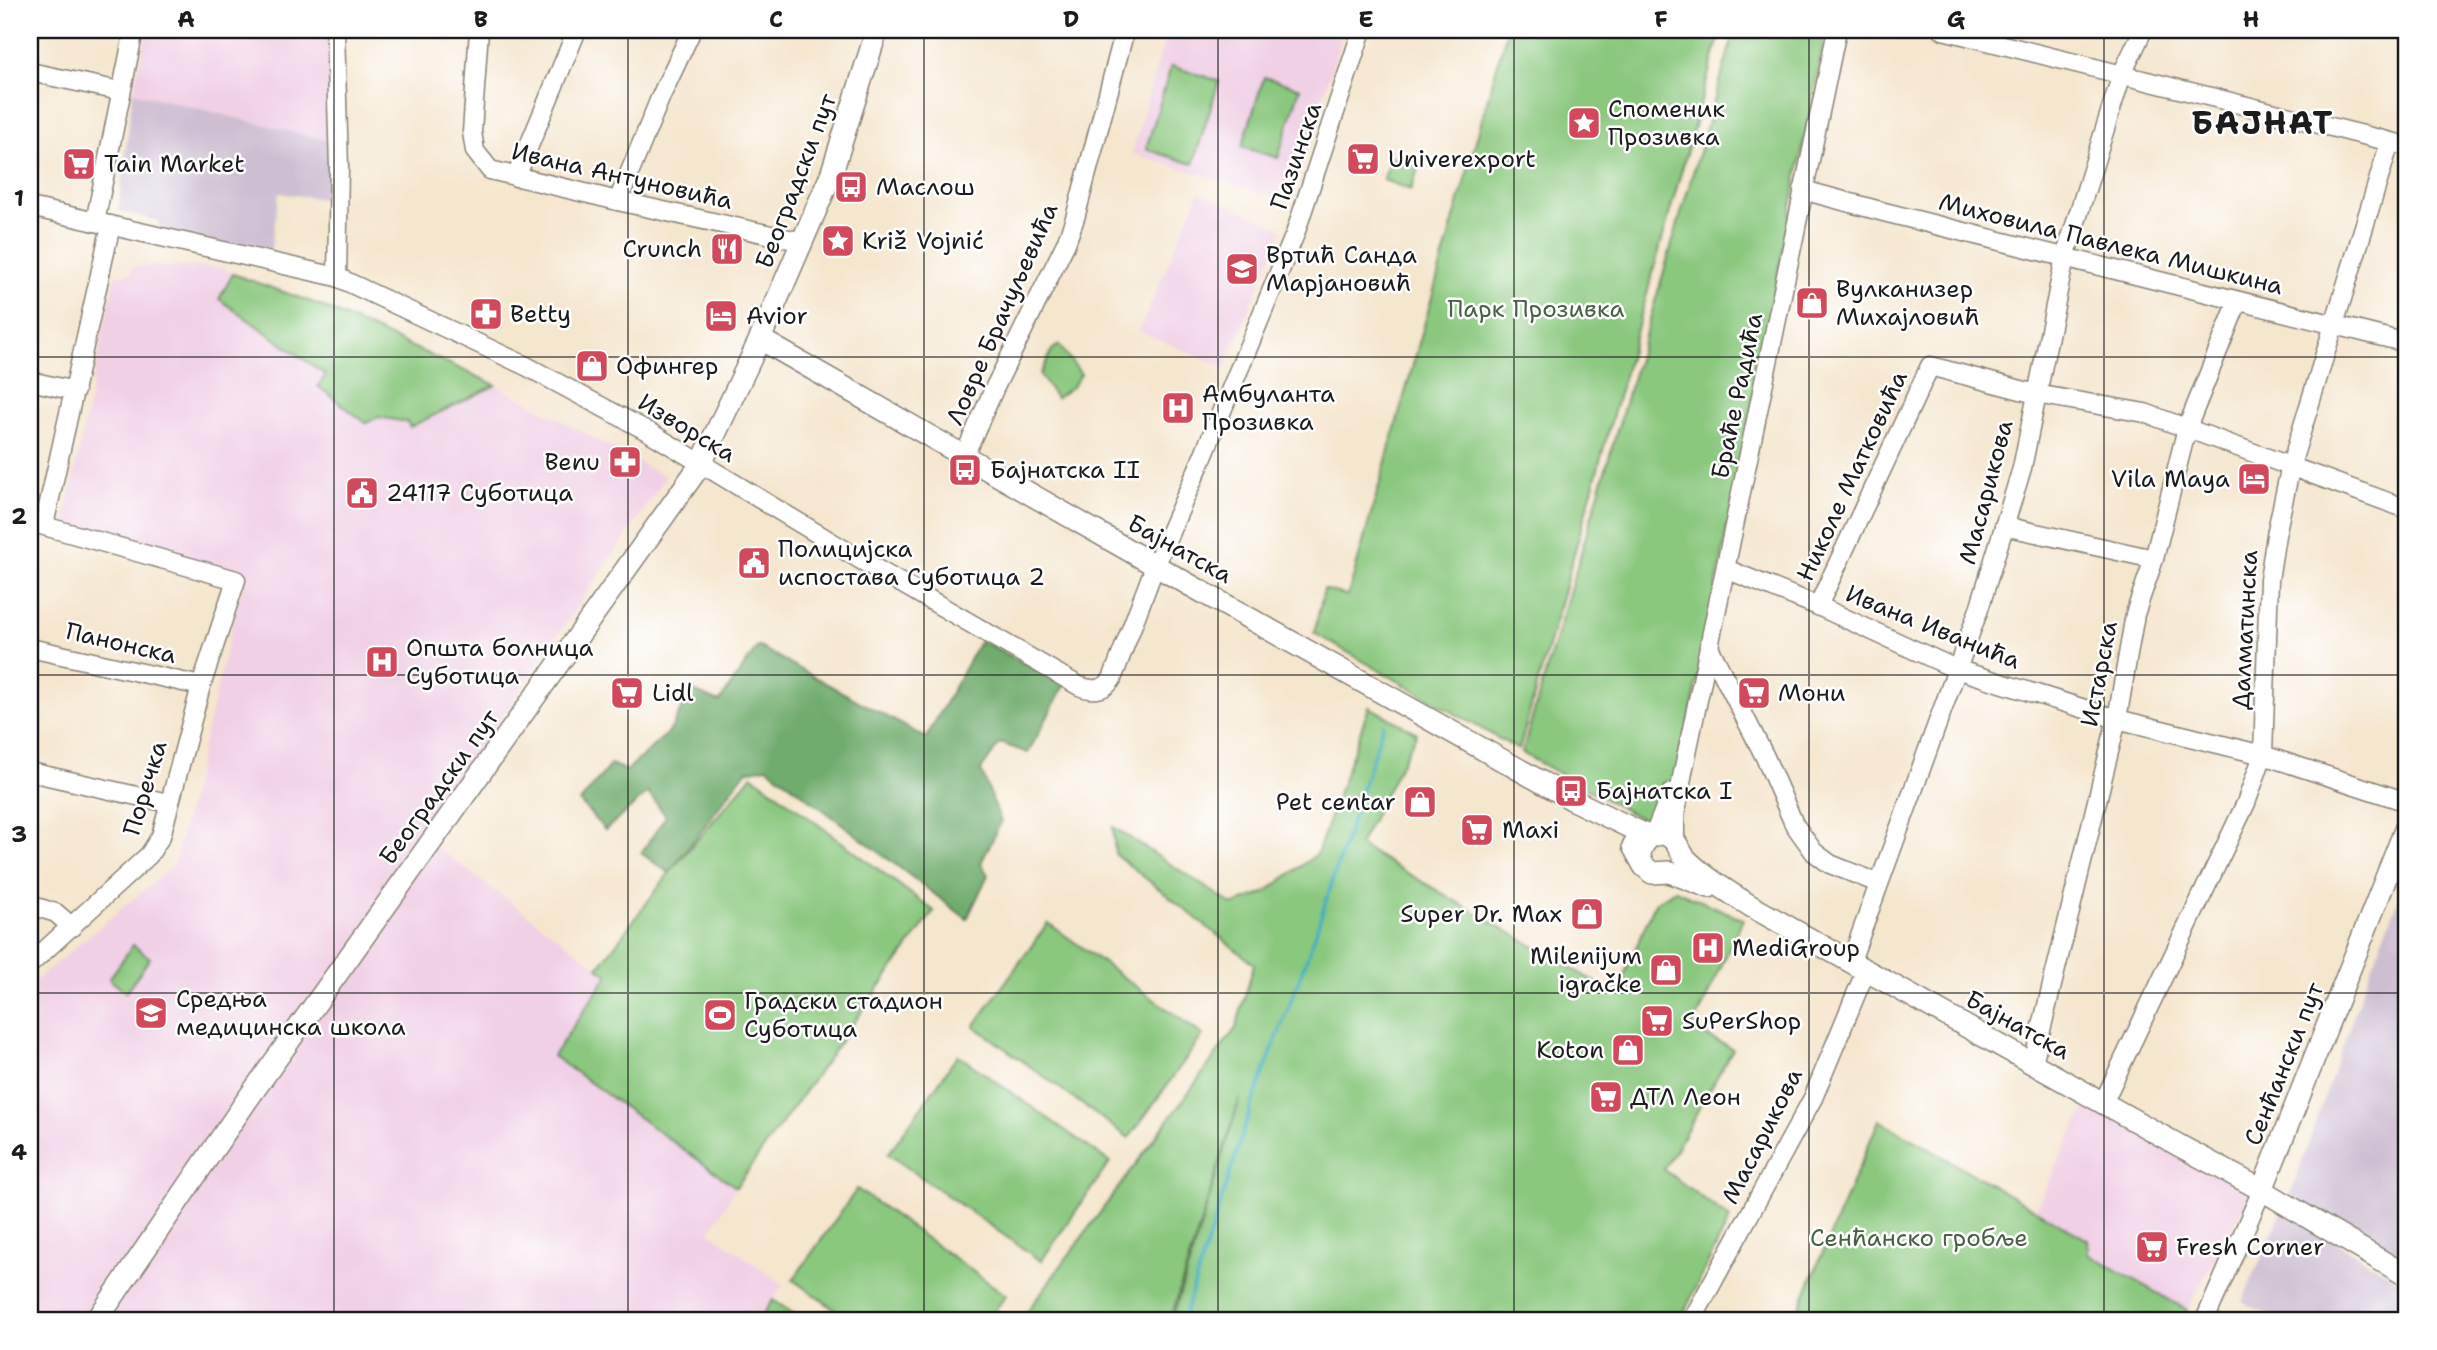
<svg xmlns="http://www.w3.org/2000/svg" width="2437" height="1350" font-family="'Shantell Sans',sans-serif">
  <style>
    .built { fill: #f0d0e5 }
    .industrial { fill: #cebed2 }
    .green { fill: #8ac87e; stroke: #53724d; stroke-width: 2 }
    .forest { fill: #6fac6d; stroke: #466444; stroke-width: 2 }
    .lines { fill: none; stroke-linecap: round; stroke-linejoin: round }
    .stream { stroke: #41aebf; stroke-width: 3.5 }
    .minor-casing { stroke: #888175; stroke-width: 21 }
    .major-casing { stroke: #888175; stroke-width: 24 }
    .minor { stroke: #fff; stroke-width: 18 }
    .major { stroke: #fff; stroke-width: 21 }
    .grid { fill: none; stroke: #1c1c1c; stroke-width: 2; stroke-opacity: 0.55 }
    .labels { text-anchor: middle; stroke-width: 5; stroke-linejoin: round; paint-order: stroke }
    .poi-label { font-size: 24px; fill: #1c1c1c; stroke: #fff; text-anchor: start }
    .street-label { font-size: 24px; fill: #1c1c1c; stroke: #fff }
    .park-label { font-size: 24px; fill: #486143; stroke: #fff }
    .district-label { font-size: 32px; font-weight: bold; letter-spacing: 2px; fill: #1c1c1c; stroke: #fff }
    .neatline { fill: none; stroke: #1c1c1c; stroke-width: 2.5 }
    .grid-label { font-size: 23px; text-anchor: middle; font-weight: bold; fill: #1c1c1c }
  </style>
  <rect width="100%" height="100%" fill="#fff"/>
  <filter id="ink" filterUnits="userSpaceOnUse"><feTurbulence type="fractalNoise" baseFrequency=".0143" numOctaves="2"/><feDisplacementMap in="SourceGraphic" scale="14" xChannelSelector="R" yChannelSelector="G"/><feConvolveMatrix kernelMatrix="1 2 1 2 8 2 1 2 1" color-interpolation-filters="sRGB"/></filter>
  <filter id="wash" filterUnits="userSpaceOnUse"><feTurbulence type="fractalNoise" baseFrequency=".00686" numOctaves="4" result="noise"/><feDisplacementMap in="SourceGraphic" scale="28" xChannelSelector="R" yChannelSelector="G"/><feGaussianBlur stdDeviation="1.57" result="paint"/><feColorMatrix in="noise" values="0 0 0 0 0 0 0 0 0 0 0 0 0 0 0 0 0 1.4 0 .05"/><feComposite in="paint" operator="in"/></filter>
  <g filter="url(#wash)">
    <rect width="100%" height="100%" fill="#f5e6ce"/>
    <g class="built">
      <path d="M147,30h185l1,112 -200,-50z"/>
      <path d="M1167,30h177l-54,172 -158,-49z"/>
      <path d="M1199,192l84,37 -59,139 -85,-37z"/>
      <path d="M133,266l88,1 12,7 84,30 179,81 170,92 -184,269 -65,87 192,142 -56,81 183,131 -26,45 73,53 -24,35h-729v-335l144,-120 70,-288 -180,-54 51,-248 15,-1z"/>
      <path d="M2086,1105l165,88 -64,117 -99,-56v-14l-53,-30z"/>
    </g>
    <g class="industrial">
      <path d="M133,92l200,50 4,35 -9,-1 2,24 -51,-7 -9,62 -106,-22v-6l-6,-1 2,-5 -42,-10z"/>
      <path d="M2407,879v385l-117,-69 72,-203z"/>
      <path d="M2283,1209l124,77v34h-127l-38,-18z"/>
    </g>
    <g class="green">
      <path d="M1507,30h214l-202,720 -205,-117 10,-44 24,7z"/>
      <path d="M1735,30h91l-145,734 -27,62 -132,-73z"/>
      <path d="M1171,66l48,15 -26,83 -47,-15z"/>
      <path d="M1264,77l36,11 -22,70 -36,-11z"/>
      <path d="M1391,157l28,9 -8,24 -28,-10z"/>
      <path d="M233,274l84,30 179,81 -86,42 -3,-5 -29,-5 -12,6 -48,-37 8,-11 -107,-76z"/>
      <path d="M1059,345l22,29 -8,12 -17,12 -16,-23 12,-25z"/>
      <path d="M1369,707l48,26 -58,112 257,149 39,-91 20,-13 68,29 -51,110 41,20 -69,121 66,48 -50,102h-508l68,-222 -70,222h-149l215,-292 18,-64 -139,-110 -2,-27 120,78 33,-13 51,-38z"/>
      <path d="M752,775l182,136 -198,276 -183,-131 55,-81 -10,-7 71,-95z"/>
      <path d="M1048,923l155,112 -74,103 -155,-112z"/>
      <path d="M133,945l17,13 -24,34 -17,-13z"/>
      <path d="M958,1055l152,107 -69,99 -153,-107z"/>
      <path d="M1879,1120l209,120v14l99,56 -4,10h-389z"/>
      <path d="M857,1189l149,106 -18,25h-138l-57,-40z"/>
      <path d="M773,1300l30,20h-44z"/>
    </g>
    <path class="forest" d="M980,640l85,44 -37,69 -28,-10 -19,27 20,52 -20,41 7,12 -21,44 -200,-152 -21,4 -77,102 -28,-20 25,-37 -18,-23 -43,37 -25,-28 31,-38 15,7 44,-40 21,-41 28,12 39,-56 168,92z"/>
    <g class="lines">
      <path class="stream" d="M1183,1320l68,-213 60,-160 72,-222"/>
    </g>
  </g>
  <g filter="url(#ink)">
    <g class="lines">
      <defs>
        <g id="minor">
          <path d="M335,30l4,138 -2,109"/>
          <path d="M479,30l-7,102 3,19 15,19 128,31 185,41"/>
          <path d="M1943,30l464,116"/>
          <path d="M30,72l90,19"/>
          <path d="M516,177l61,-147"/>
          <path d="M1803,190l81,22 523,131"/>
          <path d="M618,201l43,-105 31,-66"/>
          <path d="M30,207l307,70 189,89 123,66 212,128 218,126c13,5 25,5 33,-7l43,-113 44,-100 96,-232 67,-204"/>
          <path d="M95,222l39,-192"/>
          <path d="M30,381l45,10"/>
          <path d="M964,456l31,-69 71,-144 9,-25 50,-188"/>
          <path d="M30,522l206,58 -35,106 -40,150 -12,19 -119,109"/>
          <path d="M44,525l67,-300"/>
          <path d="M2004,526l150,33"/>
          <path d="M1726,569l92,37 138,63 161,50 146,36 144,47"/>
          <path d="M1818,606l112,-240 106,28 109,19 262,96"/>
          <path d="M30,648l171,38"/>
          <path d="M1710,649l55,108 29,67 20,28 16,12 48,19"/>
          <path d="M30,772l138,31"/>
          <path d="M1654,835l17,-42"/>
          <path d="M1675,841v-24l8,-45 154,-742"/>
          <path d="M30,905l26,8 16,14"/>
          <path d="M1851,961l128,-352 43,-141 43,-211 57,-183 21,-44"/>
          <path d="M2033,1063l84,-344 18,-105 19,-55 33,-131 51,-127"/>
          <path d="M2103,1103l143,-300 17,-48 6,-175 7,-45 15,-70 99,-323"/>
          <path d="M1692,1320l121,-222 53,-128"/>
          <path d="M2205,1320l57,-130"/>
        </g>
        <g id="major">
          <path d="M760,339l403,231 414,232 73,35"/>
          <path d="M1633,846l11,20 8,7 17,-1 40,15"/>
          <path d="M1640,855c2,-13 12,-24 26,-20 12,4 13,17 21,25 19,18 40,31 62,45l431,241 82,44 145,86"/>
          <path d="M2262,1190l145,-365"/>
          <path d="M97,1320l150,-220 454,-636 59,-125 71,-164 46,-145"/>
        </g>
      </defs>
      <use href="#minor" class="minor-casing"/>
      <use href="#major" class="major-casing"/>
      <use href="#minor" class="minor"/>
      <use href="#major" class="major"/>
    </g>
  </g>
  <path class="grid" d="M334,30v1290M628,30v1290M924,30v1290M1218,30v1290M1514,30v1290M1809,30v1290M2104,30v1290M30,357h2377M30,675h2377M30,993h2377"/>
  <defs>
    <symbol id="sight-square" viewBox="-11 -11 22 22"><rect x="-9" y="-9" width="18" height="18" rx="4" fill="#d1495b" stroke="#fff"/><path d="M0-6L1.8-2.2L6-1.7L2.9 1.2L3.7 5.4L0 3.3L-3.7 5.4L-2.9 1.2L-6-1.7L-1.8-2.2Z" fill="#fff"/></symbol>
    <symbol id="supermarket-square" viewBox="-11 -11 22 22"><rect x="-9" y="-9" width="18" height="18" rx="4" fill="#d1495b" stroke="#fff"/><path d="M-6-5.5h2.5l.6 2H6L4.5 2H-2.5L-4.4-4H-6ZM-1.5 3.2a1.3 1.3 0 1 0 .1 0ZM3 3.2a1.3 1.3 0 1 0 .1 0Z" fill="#fff"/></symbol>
    <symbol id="bus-square" viewBox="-11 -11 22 22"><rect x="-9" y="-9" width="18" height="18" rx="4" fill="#d1495b" stroke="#fff"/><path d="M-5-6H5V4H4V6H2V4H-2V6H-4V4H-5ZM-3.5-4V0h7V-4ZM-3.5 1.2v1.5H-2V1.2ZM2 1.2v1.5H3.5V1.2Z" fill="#fff"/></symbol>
    <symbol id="restaurant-square" viewBox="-11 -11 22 22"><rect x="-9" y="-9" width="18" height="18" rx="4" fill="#d1495b" stroke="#fff"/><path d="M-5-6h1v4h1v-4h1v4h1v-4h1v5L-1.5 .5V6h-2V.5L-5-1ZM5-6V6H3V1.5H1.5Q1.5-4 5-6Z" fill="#fff"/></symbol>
    <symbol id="school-square" viewBox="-11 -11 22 22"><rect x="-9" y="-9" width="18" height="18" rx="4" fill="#d1495b" stroke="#fff"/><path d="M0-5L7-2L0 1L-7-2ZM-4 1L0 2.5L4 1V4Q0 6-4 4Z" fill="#fff"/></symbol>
    <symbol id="shop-square" viewBox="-11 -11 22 22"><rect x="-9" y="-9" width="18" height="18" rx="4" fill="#d1495b" stroke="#fff"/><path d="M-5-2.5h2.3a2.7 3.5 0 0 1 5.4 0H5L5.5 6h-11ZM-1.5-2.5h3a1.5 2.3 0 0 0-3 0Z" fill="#fff"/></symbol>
    <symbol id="pharmacy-square" viewBox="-11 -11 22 22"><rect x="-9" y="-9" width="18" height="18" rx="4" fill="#d1495b" stroke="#fff"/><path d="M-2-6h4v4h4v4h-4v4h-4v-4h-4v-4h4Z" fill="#fff"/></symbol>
    <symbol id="hotel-square" viewBox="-11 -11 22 22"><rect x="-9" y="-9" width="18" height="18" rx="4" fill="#d1495b" stroke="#fff"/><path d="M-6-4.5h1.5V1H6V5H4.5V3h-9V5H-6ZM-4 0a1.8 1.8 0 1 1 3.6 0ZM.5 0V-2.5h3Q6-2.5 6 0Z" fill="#fff"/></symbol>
    <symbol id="hospital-square" viewBox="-11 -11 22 22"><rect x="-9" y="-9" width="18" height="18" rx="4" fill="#d1495b" stroke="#fff"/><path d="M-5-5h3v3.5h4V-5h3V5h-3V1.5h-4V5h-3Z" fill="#fff"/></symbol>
    <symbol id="civic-square" viewBox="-11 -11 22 22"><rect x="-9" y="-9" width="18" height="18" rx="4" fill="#d1495b" stroke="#fff"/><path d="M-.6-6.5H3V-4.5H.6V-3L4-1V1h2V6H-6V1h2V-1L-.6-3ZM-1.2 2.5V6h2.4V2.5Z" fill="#fff"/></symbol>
    <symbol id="stadium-square" viewBox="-11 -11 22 22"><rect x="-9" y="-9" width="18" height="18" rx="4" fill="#d1495b" stroke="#fff"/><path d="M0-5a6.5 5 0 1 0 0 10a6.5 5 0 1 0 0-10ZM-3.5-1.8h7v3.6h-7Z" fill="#fff"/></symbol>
  </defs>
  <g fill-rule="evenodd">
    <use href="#sight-square" x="1565" y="104" width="38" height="38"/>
    <use href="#supermarket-square" x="1344" y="140" width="38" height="38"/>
    <use href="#supermarket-square" x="60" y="145" width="38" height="38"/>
    <use href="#bus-square" x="832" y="168" width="38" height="38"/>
    <use href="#sight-square" x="819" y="222" width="38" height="38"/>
    <use href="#restaurant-square" x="708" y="230" width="38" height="38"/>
    <use href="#school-square" x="1223" y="250" width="38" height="38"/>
    <use href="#shop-square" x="1793" y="284" width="38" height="38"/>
    <use href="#pharmacy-square" x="467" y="295" width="38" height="38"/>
    <use href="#hotel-square" x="702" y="297" width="38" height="38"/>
    <use href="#shop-square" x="573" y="347" width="38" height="38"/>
    <use href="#hospital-square" x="1159" y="389" width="38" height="38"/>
    <use href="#pharmacy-square" x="606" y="443" width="38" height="38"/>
    <use href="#bus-square" x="946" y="451" width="38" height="38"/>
    <use href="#hotel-square" x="2235" y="460" width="38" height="38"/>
    <use href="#civic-square" x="343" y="474" width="38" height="38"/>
    <use href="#civic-square" x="735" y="544" width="38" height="38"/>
    <use href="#hospital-square" x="363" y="643" width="38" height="38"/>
    <use href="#supermarket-square" x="608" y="674" width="38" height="38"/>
    <use href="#supermarket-square" x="1735" y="674" width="38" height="38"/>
    <use href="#bus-square" x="1552" y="772" width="38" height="38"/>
    <use href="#shop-square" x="1401" y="783" width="38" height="38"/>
    <use href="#supermarket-square" x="1458" y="811" width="38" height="38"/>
    <use href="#shop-square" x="1568" y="895" width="38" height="38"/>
    <use href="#hospital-square" x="1689" y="929" width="38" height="38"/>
    <use href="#shop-square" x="1647" y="951" width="38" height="38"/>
    <use href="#school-square" x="132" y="994" width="38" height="38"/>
    <use href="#stadium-square" x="701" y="996" width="38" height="38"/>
    <use href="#supermarket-square" x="1638" y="1002" width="38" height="38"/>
    <use href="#shop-square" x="1609" y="1031" width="38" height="38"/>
    <use href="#supermarket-square" x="1587" y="1078" width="38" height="38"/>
    <use href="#supermarket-square" x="2133" y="1228" width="38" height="38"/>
  </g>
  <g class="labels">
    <g class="poi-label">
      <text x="1608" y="117">Споменик<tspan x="1608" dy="28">Прозивка</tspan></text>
      <text x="1388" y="167">Univerexport</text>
      <text x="104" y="172">Tain Market</text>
      <text x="876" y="195">Маслош</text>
      <text x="862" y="249">Križ Vojnić</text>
      <text x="702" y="257" text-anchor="end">Crunch</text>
      <text x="1266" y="263">Вртић Санда<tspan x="1266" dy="28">Марјановић</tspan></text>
      <text x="1836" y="297">Вулканизер<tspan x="1836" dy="28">Михајловић</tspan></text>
      <text x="510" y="322">Betty</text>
      <text x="746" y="324">Avior</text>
      <text x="616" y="374">Офингер</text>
      <text x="1202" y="402">Амбуланта<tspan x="1202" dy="28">Прозивка</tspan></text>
      <text x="600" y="470" text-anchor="end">Benu</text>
      <text x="990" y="478">Бајнатска II</text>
      <text x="2230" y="487" text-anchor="end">Vila Maya</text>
      <text x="386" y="501">24117 Суботица</text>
      <text x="778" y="557">Полицијска<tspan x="778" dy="28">испостава Суботица 2</tspan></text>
      <text x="406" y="656">Општа болница<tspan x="406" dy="28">Суботица</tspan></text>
      <text x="652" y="701">Lidl</text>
      <text x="1778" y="701">Мони</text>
      <text x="1596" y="799">Бајнатска I</text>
      <text x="1396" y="810" text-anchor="end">Pet centar</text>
      <text x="1502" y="838">Maxi</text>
      <text x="1562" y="922" text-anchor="end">Super Dr. Max</text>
      <text x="1732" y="956">MediGroup</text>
      <text x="1642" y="964" text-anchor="end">Milenijum<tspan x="1642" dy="28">igračke</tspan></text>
      <text x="176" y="1007">Средња<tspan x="176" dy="28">медицинска школа</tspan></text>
      <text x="744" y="1009">Градски стадион<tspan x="744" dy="28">Суботица</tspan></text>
      <text x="1682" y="1029">SuPerShop</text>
      <text x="1604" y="1058" text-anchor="end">Koton</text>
      <text x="1630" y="1105">ДТЛ Леон</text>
      <text x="2176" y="1255">Fresh Corner</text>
    </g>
    <g class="street-label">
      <text transform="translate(1296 156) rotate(-71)" y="8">Пазинска</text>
      <text transform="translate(622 176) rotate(13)" y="8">Ивана Антуновића</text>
      <text transform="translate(796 181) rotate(-69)" y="8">Београдски пут</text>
      <text transform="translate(2111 244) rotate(14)" y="8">Миховила Павлека Мишкина</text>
      <text transform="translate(1002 314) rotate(-66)" y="8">Ловре Брачуљевића</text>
      <text transform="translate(1737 396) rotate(-78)" y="8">Браће Радића</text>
      <text transform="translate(687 428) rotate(31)" y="8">Изворска</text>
      <text transform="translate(1852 476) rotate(-65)" y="8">Николе Матковића</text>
      <text transform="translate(1986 492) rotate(-75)" y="8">Масарикова</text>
      <text transform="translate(1180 549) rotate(29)" y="8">Бајнатска</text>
      <text transform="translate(1933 627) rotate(22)" y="8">Ивана Иванића</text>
      <text transform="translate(2245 630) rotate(-87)" y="8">Далматинска</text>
      <text transform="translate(121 643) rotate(13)" y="8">Панонска</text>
      <text transform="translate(2099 674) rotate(-79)" y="8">Истарска</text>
      <text transform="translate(439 787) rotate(-54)" y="8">Београдски пут</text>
      <text transform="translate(145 788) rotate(-73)" y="8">Поречка</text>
      <text transform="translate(2018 1025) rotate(29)" y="8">Бајнатска</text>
      <text transform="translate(2284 1064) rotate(-68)" y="8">Сенћански пут</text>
      <text transform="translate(1762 1136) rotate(-63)" y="8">Масарикова</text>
    </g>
    <g class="park-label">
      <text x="1536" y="317">Парк Прозивка</text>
      <text x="1919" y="1246">Сенћанско гробље</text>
    </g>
    <g class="district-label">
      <text x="2263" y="134">БАЈНАТ</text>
    </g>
  </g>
  <rect width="2437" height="1350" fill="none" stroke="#fff" stroke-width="77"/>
  <rect x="38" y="38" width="2360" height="1274" class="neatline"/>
  <g class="grid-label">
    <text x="186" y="27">A</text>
    <text x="481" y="27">B</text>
    <text x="776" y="27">C</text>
    <text x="1071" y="27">D</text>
    <text x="1366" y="27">E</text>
    <text x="1661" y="27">F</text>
    <text x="1956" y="27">G</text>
    <text x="2251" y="27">H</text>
    <text x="19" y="206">1</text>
    <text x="19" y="524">2</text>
    <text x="19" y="842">3</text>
    <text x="19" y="1160">4</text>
  </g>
</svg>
